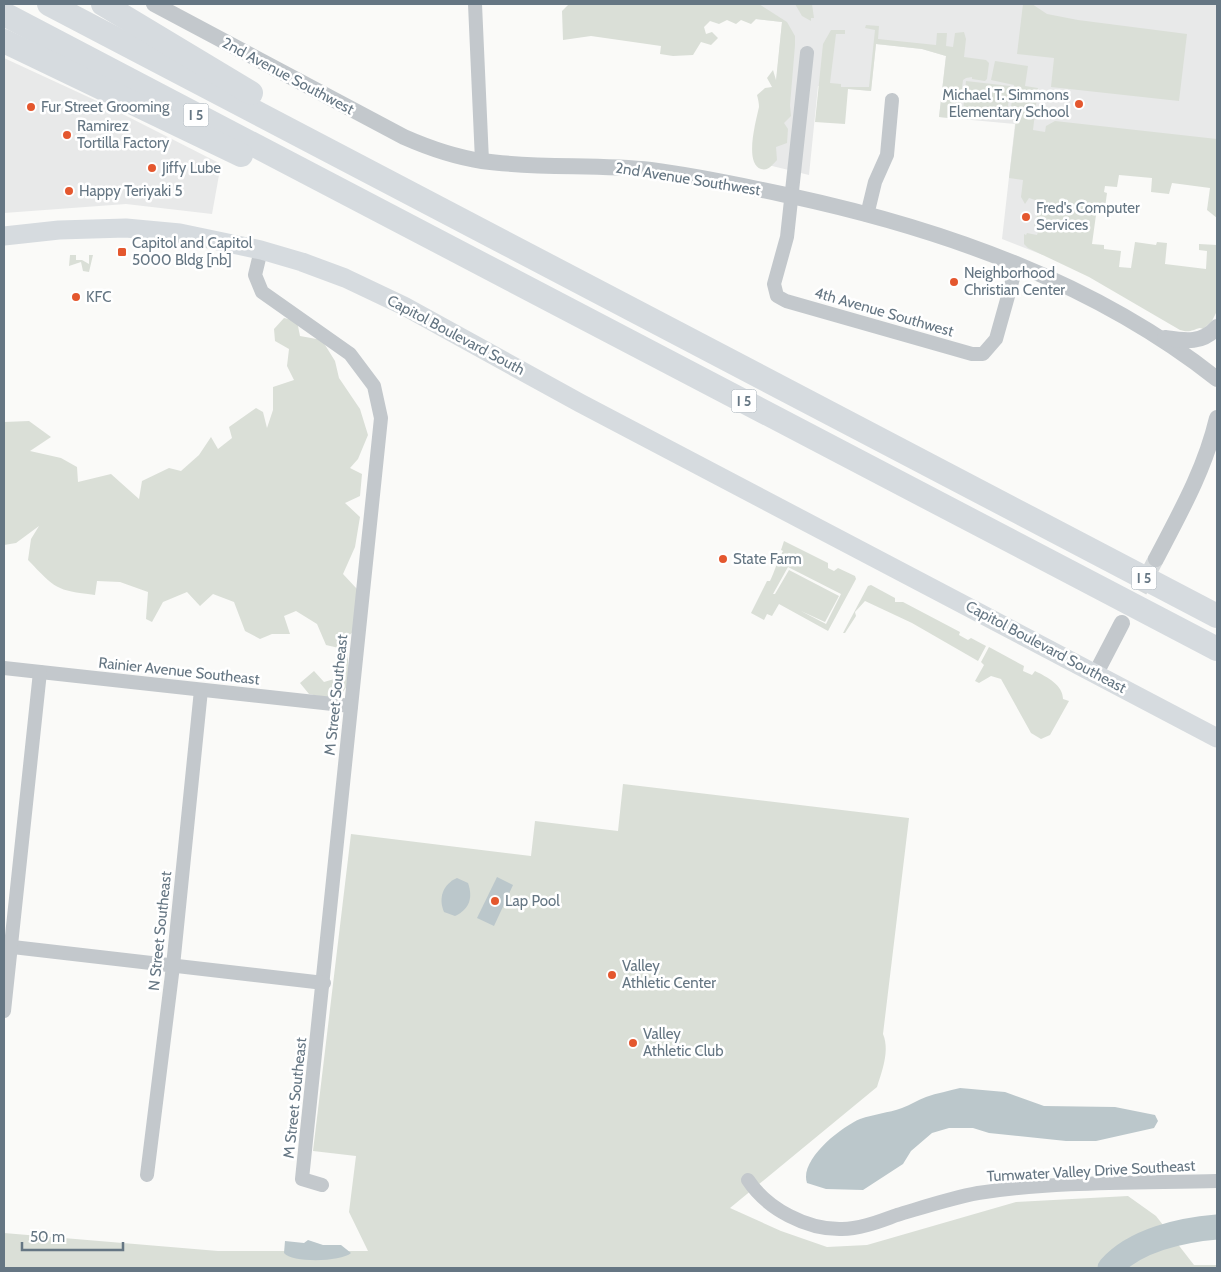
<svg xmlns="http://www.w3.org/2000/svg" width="1221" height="1272" font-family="Cabin,sans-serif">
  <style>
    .built { fill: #e8e9e9 }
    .green { fill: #dadfd7; fill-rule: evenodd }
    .water { fill: #bbc7cb }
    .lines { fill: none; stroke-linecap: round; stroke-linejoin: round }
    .river { stroke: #bbc7cb; stroke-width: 25 }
    .tertiary-tunnel { stroke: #d5d9db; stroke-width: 16; stroke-dasharray: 16 8; stroke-linecap: butt }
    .minor { stroke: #c3c8cc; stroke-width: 14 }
    .tertiary { stroke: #c3c8cc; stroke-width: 16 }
    .secondary { stroke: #d6dbdf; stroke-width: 19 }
    .motorway { stroke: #d6dbdf; stroke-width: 24 }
    .poi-dot { fill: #e4572e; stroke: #fff; stroke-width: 2 }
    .labels { text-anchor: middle; stroke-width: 5; stroke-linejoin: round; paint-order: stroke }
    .shield { fill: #fff; stroke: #939fa8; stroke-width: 1 }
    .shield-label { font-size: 14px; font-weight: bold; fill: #657683 }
    .street-label { font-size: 15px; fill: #657683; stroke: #fff }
    .poi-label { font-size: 15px; fill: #657683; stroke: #fff; text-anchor: start }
  </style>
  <rect width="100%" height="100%" fill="#fafaf8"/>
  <g class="built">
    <path d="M679,4h538v157l-166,-6 -8,100 -41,-16 13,-115 -76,-7 7,-61 -24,-7 -46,-5 -5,47 -53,-5 -9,89 -41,-10 14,-143 -104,-12z"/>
    <path d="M4,58l93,43 124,63 -9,50 -86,-10 -122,9z"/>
  </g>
  <g class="green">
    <path d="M569,4h190l28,18 8,14v9l-5,60 1,11 -7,7 4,6 -1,14 -11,4 1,13c-5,5 -8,11 -16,9 -17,-6 -5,-48 -2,-62 0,-4 -1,-8 -2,-12l8,-7 7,-1 -5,-9 6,-8 3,10 6,-58 -26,-3 -5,5 -10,-4 -5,4 -9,-4 -8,4 -9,-3 -6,6 2,7 6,-2 6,6 -7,7 -10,-3 -8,13 -20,1 -13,-2 1,-8 -70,-10 -28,4 -1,-29z"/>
    <path d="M795,4h17l2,14h-3v3l-9,-5z"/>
    <path d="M1023,4h9l15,10 31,6 109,14 -8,67 -128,-14 3,-29 -37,-4z"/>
    <path d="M866,25l13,1 -1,13 58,6 1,-12h10l-1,13 7,1 2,-14 9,-1 2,7 -2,18 22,3 3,3 -2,16 -2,2 -13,-2v-2l-6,1 -3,2 -4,32 3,3 -2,4 -21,-2 7,-61 -24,-7 -46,-5 -5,47 -23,-2 -3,35 -30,-2 8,-78 8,-14h14v4h-9l-6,49 11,1v3h28l6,-57 -10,-2z"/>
    <path d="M995,61l33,5 -3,20 13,2 -5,42 12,2 1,-6 9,-5 162,18v79l-10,-8 3,-22 -38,-5 -3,11 -18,-2 1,-14 -33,-3 -2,12 -12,-1 -1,6 3,1 -3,22h-8l-4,29 12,1v4l17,2 -2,16 12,1 4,-26 21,3 1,-3 10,1 -2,21 41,5 1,-18 -8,-1v-6l18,1 -1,68 -4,8 -9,8 -3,-1c-8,2 -10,5 -20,2l-91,-53 -61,-29 -4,-4v-10l2,1 1,-2 10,2 2,-7 -5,-2 7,-24 -12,-4 -4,6 -4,-7 2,-17 -14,-2 7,-58 -6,-1v-4l4,-30 -23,-5z"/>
    <path d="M966,81l44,5 -3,30 -44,-5z"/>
    <path d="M70,255h6v5h6l7,4v-9h4l-4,17 -6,-1 -2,-9 -12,4z"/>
    <path d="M284,318l13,3 3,15 22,4 13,21 4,17 21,31 8,26 -10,24 -8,9 12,6 -2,22 -15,7 15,14 -5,30 -12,27 14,15 -3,42 -8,7 4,43 -12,19 -29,-6 -9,-11 14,-12 10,11 17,-5 2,-28 -17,-4 -9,-21 -21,-13 -12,5 6,18h-18l-12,5 -15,-8 -11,-29 -21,-8 -13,12 -13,-14 -24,10 -11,20 -6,-3 2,-27 -28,-10 -23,-1 -2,14c-40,-5 -39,-6 -67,-35l3,-21 8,-13 -23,17 -12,2v-123l25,-1 22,16 -21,14 31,7 16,9 1,15 33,-8 28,25 3,-18 27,-13 12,3 18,-16 12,-18 7,12 14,-11 -3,-11 27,-19 7,4 4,16 6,-18v-23l21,-7 -7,-14 2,-17 -14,-8 -1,-12z"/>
    <path d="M784,541l44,22v5l6,3 4,-3 17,8 1,3 -28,52 -49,-27 -7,12 -5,-2 -3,6 -13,-7 16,-32h3c5,-10 7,-20 13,-30l-2,-1zM788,567l53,27 -15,30 -25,-13 24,11 14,-26 -50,-26 -14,24h-2z"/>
    <path d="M871,585l24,13v4h8l57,30 -1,3 9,5 3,-2 15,8 -8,15 -66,-38 -47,-22 -10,11 1,4 -11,17h-2l25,-47z"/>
    <path d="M989,647l35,19 -1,5 9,4 3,-4c12,6 28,14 28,28l6,2 -19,34 -9,4 -10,-6 -30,-54 -10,-3 -12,7 -4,-2 9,-16 -3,-3z"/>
    <path d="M623,784l286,34 -26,216c7,17 -1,37 -6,53l-147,121 51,23 46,16 40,-2 149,-43 112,-6 28,20 38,49h23v3h-1213v-35l214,18h150l-19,-39 7,-56 -43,-5 38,-317 180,22 4,-35 83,10z"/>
  </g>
  <g class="water">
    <path d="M497,877l16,8 -19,41 -17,-8z"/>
    <path d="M457,878l11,5c5,14 2,26 -13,33l-11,-4c-6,-14 -1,-28 13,-34z"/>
    <path d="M960,1088l45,4 39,14 71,1 40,8 3,6 -4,7 -58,13h-30l-77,-8 -16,-5h-24l-17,5 -21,18 -8,13 -40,26 -37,-1 -19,-6c-8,-23 34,-56 53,-64 14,-5 28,-6 42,-11 8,-3 16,-8 24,-11 11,-4 23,-6 34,-9z"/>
    <path d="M308,1240l15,5h18l10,8c-10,9 -59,10 -67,0l1,-12 19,2z"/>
  </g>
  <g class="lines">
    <path class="river" d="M1110,1268c25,-28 71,-38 107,-41"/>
    <path class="tertiary-tunnel" d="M1128,612l28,-53"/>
    <g class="minor">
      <path d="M475,4l7,157"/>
      <path d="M807,53l-20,184 -13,47 3,12 9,5 186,53h11l13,-15 21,-75"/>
      <path d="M867,215l8,-33 12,-27 5,-55"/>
      <path d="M261,250l-6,25 7,17 88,62 24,32 7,32 -79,761 20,6"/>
      <path d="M4,668l347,38"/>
      <path d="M4,946l320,37"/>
      <path d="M4,1011l36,-339"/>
      <path d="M147,1175l26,-209 28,-276"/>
      <path d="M748,1180c19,29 59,50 94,49 19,0 38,-8 55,-14 27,-8 54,-17 81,-22 78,-12 160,-10 239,-12"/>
    </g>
    <g class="tertiary">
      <path d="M154,4l250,133c25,11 51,20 78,24 56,8 113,3 169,9 47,6 93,16 140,26 152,33 303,86 426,183"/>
      <path d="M1165,338c20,3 37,6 52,-11"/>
      <path d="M1156,559c24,-46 49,-90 61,-141"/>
      <path d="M1096,673l26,-50"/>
    </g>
    <path class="secondary" d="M4,236l55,-6 67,-2 54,5 81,17 41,12 43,16 59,28 176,97 637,335"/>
    <g class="motorway">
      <path d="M49,4l1168,612"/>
      <path d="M103,4l148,89"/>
      <path d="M4,14l1213,635"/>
      <path d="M4,41l237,114"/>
    </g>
  </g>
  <g class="poi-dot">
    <circle cx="1079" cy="104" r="5"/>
    <circle cx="31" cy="107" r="5"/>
    <circle cx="67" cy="135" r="5"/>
    <circle cx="152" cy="168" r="5"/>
    <circle cx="69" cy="191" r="5"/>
    <circle cx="1026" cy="217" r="5"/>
    <rect x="117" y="247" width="10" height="10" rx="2.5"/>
    <circle cx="954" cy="282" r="5"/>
    <circle cx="76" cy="297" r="5"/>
    <circle cx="723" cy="559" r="5"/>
    <circle cx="495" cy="901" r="5"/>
    <circle cx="612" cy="975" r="5"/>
    <circle cx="633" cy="1043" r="5"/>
  </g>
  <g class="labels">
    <g class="shield">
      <rect x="183.5" y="103.5" width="25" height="23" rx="4"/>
      <rect x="731.5" y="389.5" width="25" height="23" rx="4"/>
      <rect x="1131.5" y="566.5" width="25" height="23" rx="4"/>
    </g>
    <g class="shield-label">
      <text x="196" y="120">I 5</text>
      <text x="744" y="406">I 5</text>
      <text x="1144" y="583">I 5</text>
    </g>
    <g class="street-label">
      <text transform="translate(288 76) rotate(28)" y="5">2nd Avenue Southwest</text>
      <text transform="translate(688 179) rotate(9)" y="5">2nd Avenue Southwest</text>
      <text transform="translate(884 312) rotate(16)" y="5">4th Avenue Southwest</text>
      <text transform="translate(456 335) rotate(28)" y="5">Capitol Boulevard South</text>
      <text transform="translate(1046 647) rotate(28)" y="5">Capitol Boulevard Southeast</text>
      <text transform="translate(179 671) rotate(6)" y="5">Rainier Avenue Southeast</text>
      <text transform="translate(336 695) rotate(-84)" y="5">M Street Southeast</text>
      <text transform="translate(160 931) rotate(-84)" y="5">N Street Southeast</text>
      <text transform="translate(295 1098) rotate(-84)" y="5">M Street Southeast</text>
      <text transform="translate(1091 1171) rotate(-3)" y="5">Tumwater Valley Drive Southeast</text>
    </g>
    <g class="poi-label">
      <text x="1069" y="100" text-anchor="end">Michael T. Simmons<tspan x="1069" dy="17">Elementary School</tspan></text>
      <text x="41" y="112">Fur Street Grooming</text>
      <text x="77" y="131">Ramirez<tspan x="77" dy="17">Tortilla Factory</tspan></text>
      <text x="162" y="173">Jiffy Lube</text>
      <text x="79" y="196">Happy Teriyaki 5</text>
      <text x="1036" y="213">Fred's Computer<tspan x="1036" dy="17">Services</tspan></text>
      <text x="132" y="248">Capitol and Capitol<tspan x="132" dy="17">5000 Bldg [nb]</tspan></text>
      <text x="964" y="278">Neighborhood<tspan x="964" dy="17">Christian Center</tspan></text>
      <text x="86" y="302">KFC</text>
      <text x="733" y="564">State Farm</text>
      <text x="505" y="906">Lap Pool</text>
      <text x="622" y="971">Valley<tspan x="622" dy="17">Athletic Center</tspan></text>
      <text x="643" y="1039">Valley<tspan x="643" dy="17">Athletic Club</tspan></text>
    </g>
  </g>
  <rect width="1221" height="1272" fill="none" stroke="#657683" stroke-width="10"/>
  <path d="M22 1242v8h101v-8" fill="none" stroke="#657683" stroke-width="2.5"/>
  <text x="30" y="1242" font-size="15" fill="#657683" stroke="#ffffff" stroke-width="4" paint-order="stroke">50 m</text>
</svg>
